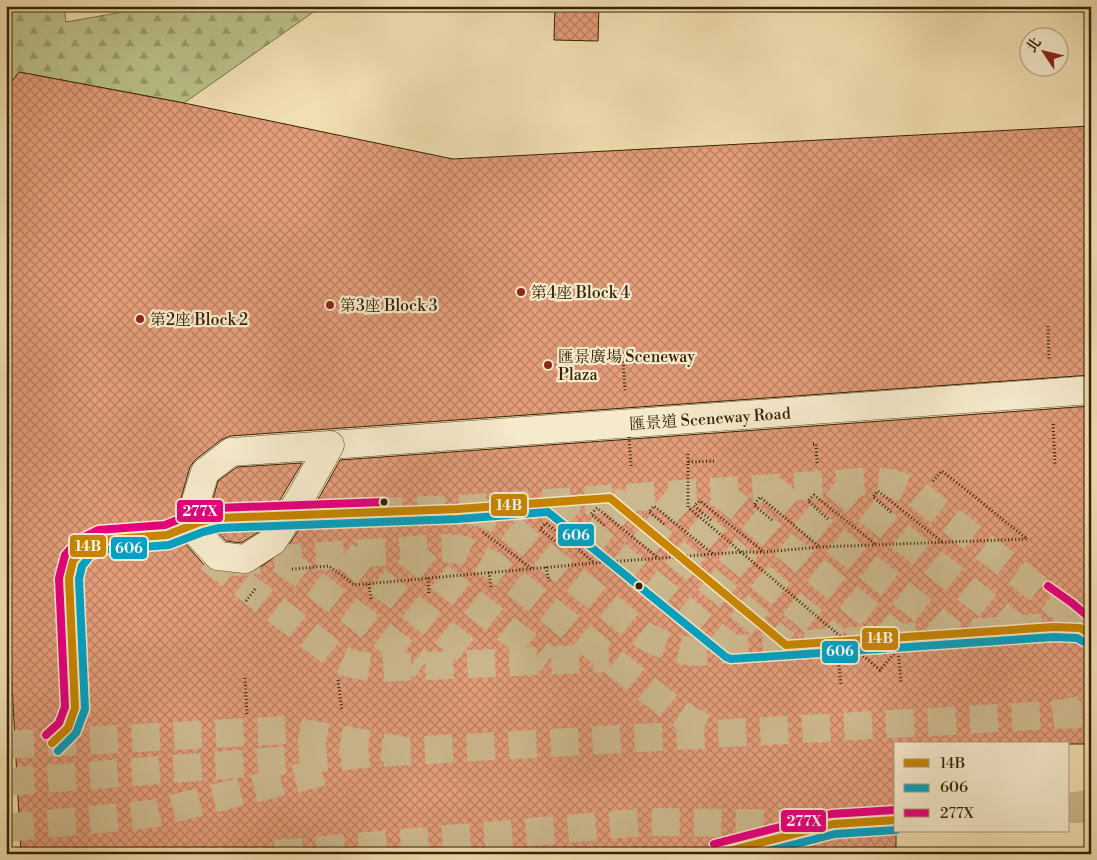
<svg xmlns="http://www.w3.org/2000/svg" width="1097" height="860" font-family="'Libre Bodoni','Noto Serif TC',serif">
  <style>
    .forest { fill: url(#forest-firs); stroke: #797247 }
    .building { fill: url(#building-cross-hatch); stroke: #362204 }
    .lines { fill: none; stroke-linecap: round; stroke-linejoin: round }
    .minor-tunnel { stroke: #ccb88e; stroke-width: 28; stroke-dasharray: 28 14; stroke-linecap: butt }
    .major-tunnel { stroke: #ccb88e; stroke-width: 28; stroke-dasharray: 28 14; stroke-linecap: butt }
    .highway-tunnel { stroke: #ccb88e; stroke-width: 28; stroke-dasharray: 28 14; stroke-linecap: butt }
    .minor-casing { stroke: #65512f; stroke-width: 29 }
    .path { stroke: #362204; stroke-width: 3; stroke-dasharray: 1 2.5; stroke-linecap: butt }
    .minor { stroke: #f6eacc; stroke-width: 28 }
    .minor-bridge-casing { stroke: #65512f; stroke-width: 29; stroke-linecap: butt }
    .path-bridge { stroke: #362204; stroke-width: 3; stroke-dasharray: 1 2.5; stroke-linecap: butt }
    .minor-bridge { stroke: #f6eacc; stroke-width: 28 }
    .bus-1-casing { stroke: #f6eacc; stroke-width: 11 }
    .bus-2-casing { stroke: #f6eacc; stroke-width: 11 }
    .bus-3-casing { stroke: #f6eacc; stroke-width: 11 }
    .bus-1 { stroke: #c78501; stroke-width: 8 }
    .bus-2 { stroke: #03a2c4; stroke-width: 8 }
    .bus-3 { stroke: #e5007d; stroke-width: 8 }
    .poi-dot { fill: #8f2418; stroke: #f6eacc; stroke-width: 2 }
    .bus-dot { fill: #362204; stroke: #f6eacc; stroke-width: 2 }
    .labels { text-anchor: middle; stroke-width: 4.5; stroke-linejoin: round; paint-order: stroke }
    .poi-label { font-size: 16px; fill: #362204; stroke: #f6eacc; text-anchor: start }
    .street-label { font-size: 16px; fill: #362204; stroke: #f6eacc }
    .line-badge { stroke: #f6eacc; stroke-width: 2 }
    .badge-label { font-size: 14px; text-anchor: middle; font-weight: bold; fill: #fff }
  </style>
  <defs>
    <pattern id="forest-firs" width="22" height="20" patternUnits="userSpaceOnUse" patternTransform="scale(1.25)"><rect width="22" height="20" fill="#bcc18a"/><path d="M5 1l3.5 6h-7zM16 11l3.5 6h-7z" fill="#9a9c6f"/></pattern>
    <pattern id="building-cross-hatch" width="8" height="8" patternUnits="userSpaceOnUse" patternTransform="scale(1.25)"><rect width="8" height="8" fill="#e49d7a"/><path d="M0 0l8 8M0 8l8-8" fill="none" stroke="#ba8062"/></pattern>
  </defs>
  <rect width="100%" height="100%" fill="#f1deb1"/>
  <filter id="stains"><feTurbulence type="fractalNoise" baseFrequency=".004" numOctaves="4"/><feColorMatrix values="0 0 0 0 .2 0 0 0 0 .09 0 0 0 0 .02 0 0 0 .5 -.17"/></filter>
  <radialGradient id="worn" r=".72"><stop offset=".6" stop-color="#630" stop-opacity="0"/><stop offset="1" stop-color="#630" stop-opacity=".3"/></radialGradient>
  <path class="forest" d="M6,6h58l2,16 91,-16h165l-138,97 -165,-31 -13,17z"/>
  <g class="building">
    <path d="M555,6h44l-1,35 -44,-1z"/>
    <path d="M19,72l165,31 269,56 638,-33v249l-861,61 -9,4 -26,20 -5,7 -11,38 2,29 4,9 21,24 10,5 28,2 9,-2 33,-23 29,-44 25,-45 751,-54v338h-195v110h-875l-15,-284v-481z"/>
    <path d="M302,463l-40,67 -21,13 -15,-2 -14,-15 -1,-20 7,-25 19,-14z"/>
  </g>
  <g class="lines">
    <g class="minor-tunnel">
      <path d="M834,484l182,144"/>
      <path d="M770,488l88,71 95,75"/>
      <path d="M718,491l179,146"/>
      <path d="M663,495l174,146"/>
      <path d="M610,498l176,147"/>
      <path d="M551,502l181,147"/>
      <path d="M472,511l12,2 18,9 143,114c16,9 30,13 48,16l361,-25 26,1 11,6"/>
      <path d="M406,551l142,110"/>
      <path d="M344,555l139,108"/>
      <path d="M209,558l131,101 12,5 26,4 231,-10"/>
      <path d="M281,559l142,107"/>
      <path d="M232,562l212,-14 19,2 31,16 177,142 18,12 28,13"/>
      <path d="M52,743c15,-11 19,-17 23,-35l-6,-130 4,-17 11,-13 17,-8 66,-5 33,-13 18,-4 240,-9 417,-28c16,1 28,5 42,13l149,117 25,22"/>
    </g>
    <g class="major-tunnel">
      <path d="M1053,715l38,-7"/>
      <path d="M6,745l280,-15 120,21"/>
      <path d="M1068,809h23"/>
      <path d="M716,854l117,-30"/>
    </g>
    <g class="highway-tunnel">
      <path d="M6,782l400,-31 647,-36 38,-1"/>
      <path d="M1068,807l23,-3"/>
      <path d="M6,828l145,-14 179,-44"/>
      <path d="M275,854l371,-32 187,2 63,-4"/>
    </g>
    <defs>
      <path id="minor" d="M330,445l761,-55"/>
    </defs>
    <use href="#minor" class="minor-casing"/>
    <g class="path">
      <path d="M1048,326l1,35"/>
      <path d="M623,358l2,33"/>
      <path d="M1053,424l2,40"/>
      <path d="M813,444h3l1,19"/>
      <path d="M688,462v-8"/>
      <path d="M933,481l9,-10 33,26"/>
      <path d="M891,512l-18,-15 5,-6 64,51"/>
      <path d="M828,519l-20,-18 6,-6 61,49"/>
      <path d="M711,520l-17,-14 6,-5 64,51"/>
      <path d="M772,520l-18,-15 6,-8 60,50"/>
      <path d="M664,524l-15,-12 5,-6 59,48"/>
      <path d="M604,525l-13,-11 6,-6 61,50"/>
      <path d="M483,532l49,37"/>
      <path d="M555,541l-15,-12 6,-6 49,40"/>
      <path d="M546,567l3,14"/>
      <path d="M489,572l2,16"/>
      <path d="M428,578l1,16"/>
      <path d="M369,584l2,16"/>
      <path d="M898,649l3,33"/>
      <path d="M838,655l3,31"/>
      <path d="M245,678l2,38"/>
      <path d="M338,680l4,31"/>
      <path d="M894,852v2"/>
    </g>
    <use href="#minor" class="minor"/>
    <defs>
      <path id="minor-bridge" d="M330,445l-29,52 -28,44 -28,18 -27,-3 -21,-23 -2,-29 10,-32 26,-20z"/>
    </defs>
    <use href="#minor-bridge" class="minor-bridge-casing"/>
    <g class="path-bridge">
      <path d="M629,437l2,29"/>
      <path d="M714,461l-26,1v45l192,163 16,-19 -27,-24"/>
      <path d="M292,569l37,-3 25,19 241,-22 147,-11h22l56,-5 207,-8 -52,-42"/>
      <path d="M246,601l9,-12"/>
    </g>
    <use href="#minor-bridge" class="minor-bridge"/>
    <defs>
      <g id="bus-1">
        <path d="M52,743l16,-15 7,-20 -6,-130 4,-17 11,-13 17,-8 66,-5 33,-13 18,-4 240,-9 152,-11 176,147 268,-18 26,1 11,6"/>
        <path d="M717,854l116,-30 63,-4"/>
      </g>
      <g id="bus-2">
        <path d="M58,751l18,-18 9,-24 -6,-130 3,-13 8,-10 14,-6 65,-5 34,-13 16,-4 239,-9 90,-7 178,145 5,2 323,-22 23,1 9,5"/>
        <path d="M757,854l78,-20 61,-4"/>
      </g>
      <g id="bus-3">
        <path d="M1048,586l24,17 19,16"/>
        <path d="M46,735l13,-12 6,-16 -6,-129 6,-23 13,-15 20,-10 67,-5 32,-13 20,-4 167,-6"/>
        <path d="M714,844l117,-30 64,-4"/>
      </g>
    </defs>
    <use href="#bus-1" class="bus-1-casing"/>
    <use href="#bus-2" class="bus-2-casing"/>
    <use href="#bus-3" class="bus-3-casing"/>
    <use href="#bus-1" class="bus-1"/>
    <use href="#bus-2" class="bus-2"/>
    <use href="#bus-3" class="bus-3"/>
  </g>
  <g class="poi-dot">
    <circle cx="521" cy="292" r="5"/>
    <circle cx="330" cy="305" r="5"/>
    <circle cx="140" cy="319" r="5"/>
    <circle cx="548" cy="365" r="5"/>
  </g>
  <g class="bus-dot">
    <circle cx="384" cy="502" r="4.5"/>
    <circle cx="639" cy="586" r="4.5"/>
  </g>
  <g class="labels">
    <g class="poi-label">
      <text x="531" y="298">第4座 Block 4</text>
      <text x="340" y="311">第3座 Block 3</text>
      <text x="150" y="325">第2座 Block 2</text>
      <text x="558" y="362">匯景廣場 Sceneway<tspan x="558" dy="18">Plaza</tspan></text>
    </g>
    <g class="street-label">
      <text transform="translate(710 418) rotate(-4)" y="6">匯景道 Sceneway Road</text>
    </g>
  </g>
  <g class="line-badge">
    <rect x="490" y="493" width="38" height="24" rx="5" fill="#c78501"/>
    <rect x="176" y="499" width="48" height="24" rx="5" fill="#e5007d"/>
    <rect x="557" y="523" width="38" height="24" rx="5" fill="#03a2c4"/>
    <rect x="69" y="534" width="38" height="24" rx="5" fill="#c78501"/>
    <rect x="110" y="536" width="38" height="24" rx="5" fill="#03a2c4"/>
    <rect x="861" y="627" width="38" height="24" rx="5" fill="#c78501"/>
    <rect x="821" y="640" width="38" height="24" rx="5" fill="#03a2c4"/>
    <rect x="780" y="809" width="47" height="24" rx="5" fill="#e5007d"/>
  </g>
  <g class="badge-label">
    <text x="509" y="510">14B</text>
    <text x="200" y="516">277X</text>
    <text x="576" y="540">606</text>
    <text x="88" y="551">14B</text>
    <text x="129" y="553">606</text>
    <text x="880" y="643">14B</text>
    <text x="840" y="656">606</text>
    <text x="804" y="826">277X</text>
  </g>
  <rect width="1097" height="860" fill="none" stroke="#f1deb1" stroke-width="25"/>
  <rect x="8" y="8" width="1082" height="845" fill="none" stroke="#362204" stroke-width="2.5"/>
  <rect x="12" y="12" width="1072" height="835" fill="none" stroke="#362204"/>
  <rect x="894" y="742" width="175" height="90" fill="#f6eacc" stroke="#a99a7c"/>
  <rect x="904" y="759" width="25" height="8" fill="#c78501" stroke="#a99a7c"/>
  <text x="940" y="768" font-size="15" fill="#362204">14B</text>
  <rect x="904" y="784" width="25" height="8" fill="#03a2c4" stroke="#a99a7c"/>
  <text x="940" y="792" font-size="15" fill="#362204">606</text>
  <rect x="904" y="809" width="25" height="8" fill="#e5007d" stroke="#a99a7c"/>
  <text x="940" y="818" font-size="15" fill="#362204">277X</text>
  <g transform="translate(1044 52) rotate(305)"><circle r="24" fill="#f6eacc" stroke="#a99a7c"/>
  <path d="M0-4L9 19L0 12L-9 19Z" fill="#8f2418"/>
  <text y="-8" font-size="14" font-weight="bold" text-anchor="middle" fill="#362204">北</text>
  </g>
  <rect width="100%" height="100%" filter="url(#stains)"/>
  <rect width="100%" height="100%" fill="url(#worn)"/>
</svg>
